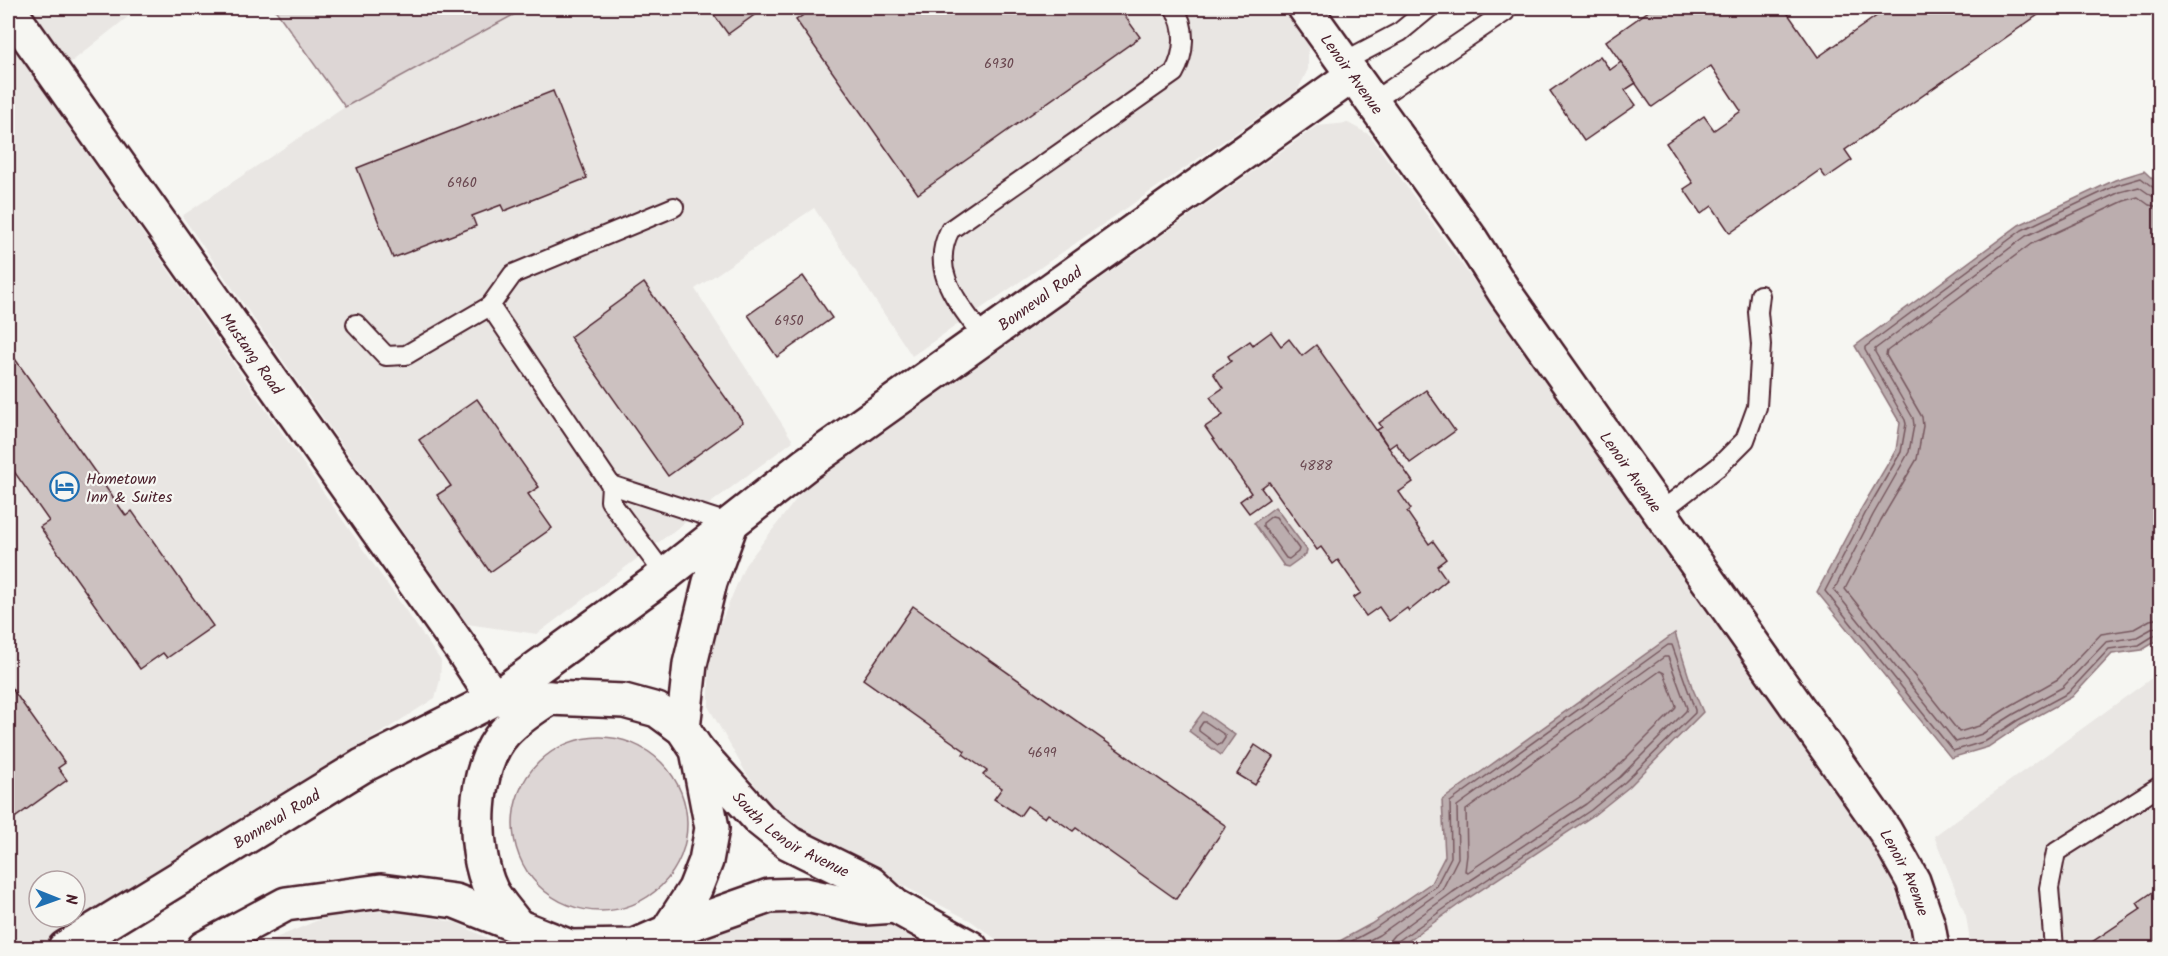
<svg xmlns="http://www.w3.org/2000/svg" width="2168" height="956" font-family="Kalam,sans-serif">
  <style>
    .built { fill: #e9e6e3; fill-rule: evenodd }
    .green { fill: #ddd6d5; stroke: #947a80; stroke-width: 1.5 }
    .water { fill: #bbadae; stroke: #8e747a; stroke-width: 1.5 }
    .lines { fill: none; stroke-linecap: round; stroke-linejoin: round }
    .shore { stroke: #77585f; stroke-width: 1.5 }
    .building { fill: #ccc1c0; stroke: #4a1f2b; stroke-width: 1.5 }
    .service-casing { stroke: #4a1f2b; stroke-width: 22 }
    .minor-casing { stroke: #4a1f2b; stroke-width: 38 }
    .service { stroke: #f6f6f2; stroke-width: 18 }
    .minor { stroke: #f6f6f2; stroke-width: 33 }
    .labels { text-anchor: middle; stroke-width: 4.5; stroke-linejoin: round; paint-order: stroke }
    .number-label { font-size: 14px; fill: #6a4850 }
    .street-label { font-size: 16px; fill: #4a1f2b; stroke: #f6f6f2 }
    .poi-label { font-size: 16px; fill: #4a1f2b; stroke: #f6f6f2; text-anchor: start }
  </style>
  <rect width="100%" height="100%" fill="#f6f6f2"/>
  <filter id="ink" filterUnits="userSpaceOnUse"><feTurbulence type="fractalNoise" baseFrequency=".0167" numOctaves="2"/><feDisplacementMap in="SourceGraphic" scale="12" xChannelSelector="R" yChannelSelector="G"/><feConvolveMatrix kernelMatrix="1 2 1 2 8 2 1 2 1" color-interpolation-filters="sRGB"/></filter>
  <g filter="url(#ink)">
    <g class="built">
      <path d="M24,8h115l-74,59z"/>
      <path d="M526,8h755l27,37v24l-10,21 -386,266 -98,-148 -119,81 98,152 -256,193 -70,-10 -285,-408 163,-109z"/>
      <path d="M8,40l433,621 -1,19 -5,18 -388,250h-39zM39,881h36v36h-36z"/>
      <path d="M1348,123l22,12 514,724 31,89h-907l-37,-27 -187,-97 -38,-51 -37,-65v-57l36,-86 60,-77 512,-362z"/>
      <path d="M2160,672v276h-189l-5,-32 -32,-80z"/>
      <path d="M780,909l55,5 61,13 46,21h-267l64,-30z"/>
      <path d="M396,910l61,13 50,25h-255l76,-32z"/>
    </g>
    <g class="green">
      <path d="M274,8h252l-181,99z"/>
      <circle cx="600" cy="824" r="87"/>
    </g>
    <g class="water">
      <path d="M2144,171l16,15v453l-18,11 -30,4 -40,43 -51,28 -33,22 -37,11 -134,-166 44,-83 35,-59 4,-27 -45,-77 164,-121 96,-45z"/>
      <path d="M1275,507l32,43 -1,4 -18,13 -4,-1 -30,-43z"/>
      <path d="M1675,633l17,54 11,25 -74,75 -35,28 -133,88 -63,45h-71l44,-24 60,-41 14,-27 -3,-56z"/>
      <path d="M1203,712l32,23 -14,20 -32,-24z"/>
    </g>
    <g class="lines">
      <g class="shore">
        <path d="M2160,190l-5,-1 -14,-11 -24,7 -95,45 -157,117v3l40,70 1,4 -5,28 -35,60 -41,79 128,160 33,-10 32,-21 50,-27 41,-44 30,-4 16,-10 5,-1"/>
        <path d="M2160,198l-8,-2 -13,-9 -19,5 -94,44 -151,113v3l38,66 1,7 -5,27 -36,63 -39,75 122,152 26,-8 32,-20 49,-27 43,-45 31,-5 16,-9 7,-1"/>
        <path d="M2160,207l-11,-2 -11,-8 -14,4 -93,43 -144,107 -1,4 36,62 1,9 -6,33 -36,61 -36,69 114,143 20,-6 31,-20 48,-27 43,-45 33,-5 16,-9 10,-2"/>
        <path d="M1272,516l4,1 23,32 -1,3 -9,7 -3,-1 -23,-32v-3z"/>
        <path d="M1660,671l4,2 12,33 -1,3 -61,61 -33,26 -113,76 -3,-1 2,-16 -1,-45z"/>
        <path d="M1203,722h3l19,13v3l-4,6 -3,1 -19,-14v-3z"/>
        <path d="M1339,948l35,-19 62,-43 15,-29 -1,-55 218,-157h4l23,65v3l-70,69 -34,28 -133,89 -60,42 -2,7"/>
        <path d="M1354,948l25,-13 63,-45 16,-32 -1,-52 207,-149h4l19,51 -1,3 -66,66 -34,27 -133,88 -59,43 -5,6 -1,7"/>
      </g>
    </g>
    <g class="building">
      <path d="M709,8h55l-36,26z"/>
      <path d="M814,8h305l21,29 -222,157 -122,-174z"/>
      <path d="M1653,8h138l-5,3 32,46 70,-49h160l-203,142 7,10 -26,18 -6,-8 -90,63 -18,-27 -11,8 -17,-25 9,-6 -27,-40 38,-27 10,14 27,-19 -30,-45 -59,41 -46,-66z"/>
      <path d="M1600,56l10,14 11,-8 15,21 -11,7 11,15 -52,36 -34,-50z"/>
      <path d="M553,91l34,87 -83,33 -3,-6 -29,11 4,10 -83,32 -36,-90z"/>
      <path d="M803,276l29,42 -55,39 -29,-42z"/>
      <path d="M644,283l99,139 -75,54 -98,-139z"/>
      <path d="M1271,332l10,14 8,-7 13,17 14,-11 97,137 -14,10 12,17 -4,3 22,32 4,-3 13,18 -9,7 10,14 -38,31 -2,-3 -18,13 -10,-14 -13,9 -13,-18 8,-5 -23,-33 -5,4 -12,-17 -4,3 -48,-68 -8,6 8,11 -20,14 -9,-12 11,-8 -46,-66 18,-12 -13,-18 13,-9 -10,-15 18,-12 -3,-5 22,-15 3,4z"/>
      <path d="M8,349l118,167 6,-5 81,115 -46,32 -4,-5 -23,16 -100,-142 9,-6 -41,-58z"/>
      <path d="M1426,390l29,41 -45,32 -14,-20 -7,5 -12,-18 5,-3 -3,-4z"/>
      <path d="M477,399l62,88 -11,7 24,34 -62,44 -53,-77 14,-9 -32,-46z"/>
      <path d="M913,606l313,220 -50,73 -100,-71 -3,3 -25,-17 -3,4 -18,-12 -7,10 -26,-17 8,-11 -19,-13 4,-4 -24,-17 2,-3 -102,-72z"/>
      <path d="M8,683l57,80 -7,5 9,12 -58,42 -1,-3z"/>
      <path d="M1255,745l18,12 -18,28 -18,-11z"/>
      <path d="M2157,889l3,5v54h-64l-4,-6 49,-33 -4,-6z"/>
    </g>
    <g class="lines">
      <defs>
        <g id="service">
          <path d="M1343,62l57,-30 29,-24"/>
          <path d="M1372,102l133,-90"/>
          <path d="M356,324l30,32 20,-1 84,-49"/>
          <path d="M983,337c-23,-33 -55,-65 -33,-107l224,-157c11,-19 13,-46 0,-65"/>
          <path d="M611,485l120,39"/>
          <path d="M1660,512l58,-45 27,-27 12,-33 4,-62 -3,-33 2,-17"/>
          <path d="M665,575l-55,-74 1,-16 -121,-179 23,-32 161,-67"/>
          <path d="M2054,948l-5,-60 7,-36 104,-66"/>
        </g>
        <g id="minor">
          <path id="s1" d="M8,8l454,642 32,49 171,-124 140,-110 548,-390"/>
          <path id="s2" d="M1305,8l165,230 35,55 380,538 28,50 15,44 4,23"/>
          <path d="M683,729l7,-65 20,-82 21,-58"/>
          <path id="s3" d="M697,750l62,69 30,24 81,40 25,23 76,42"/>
          <path d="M516,924c-8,-11 -19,-22 -25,-34 -20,-42 -19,-123 14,-158 13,-14 29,-24 44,-34"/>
          <path d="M667,932l102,-36 37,-1 59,13 30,-2"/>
          <path id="s4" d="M65,948l297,-182 132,-67 55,-1 75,3 33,9 26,19 14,21 15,78 -6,33 -11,28 -28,43 -32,14 -65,1 -115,-46 -74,-10 -95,13 -82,44"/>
        </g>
      </defs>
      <use href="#service" class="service-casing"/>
      <use href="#minor" class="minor-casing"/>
      <use href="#service" class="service"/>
      <use href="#minor" class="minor"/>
    </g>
  </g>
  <defs>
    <symbol id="hotel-ring" viewBox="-11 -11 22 22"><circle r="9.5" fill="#f6f6f2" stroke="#1f6fb2" stroke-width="1.5"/><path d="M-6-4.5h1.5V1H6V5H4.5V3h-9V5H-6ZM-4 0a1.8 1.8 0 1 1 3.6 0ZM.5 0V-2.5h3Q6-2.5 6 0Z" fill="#1f6fb2"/></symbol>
  </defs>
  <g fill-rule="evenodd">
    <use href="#hotel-ring" x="48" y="470" width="33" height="33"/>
  </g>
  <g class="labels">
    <g class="number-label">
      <text x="999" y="68">6930</text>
      <text x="462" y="187">6960</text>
      <text x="789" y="325">6950</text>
      <text x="1316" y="470">4888</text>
      <text x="1042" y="757">4699</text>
    </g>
    <g class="street-label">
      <text dy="6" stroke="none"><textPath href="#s2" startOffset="81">Lenoir Avenue</textPath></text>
      <text dy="6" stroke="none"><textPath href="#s1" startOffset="1522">Bonneval Road</textPath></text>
      <text dy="6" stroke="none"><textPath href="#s1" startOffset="423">Mustang Road</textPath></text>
      <text dy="6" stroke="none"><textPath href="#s2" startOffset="567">Lenoir Avenue</textPath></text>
      <text dy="6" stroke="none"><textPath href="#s4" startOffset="248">Bonneval Road</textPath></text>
      <text dy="6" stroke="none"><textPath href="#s3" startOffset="128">South Lenoir Avenue</textPath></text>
      <text dy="6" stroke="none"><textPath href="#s2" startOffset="1053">Lenoir Avenue</textPath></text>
    </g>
    <g class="poi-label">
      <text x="86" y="484">Hometown<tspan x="86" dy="18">Inn &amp; Suites</tspan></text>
    </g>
  </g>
  <rect width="2168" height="956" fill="none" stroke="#f6f6f2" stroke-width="30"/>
  <rect x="15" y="15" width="2138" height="926" fill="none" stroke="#4a1f2b" stroke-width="2" filter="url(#ink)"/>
  <g transform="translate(57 899) rotate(91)"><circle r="28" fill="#f6f6f2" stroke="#b1a0a2" stroke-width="1.5"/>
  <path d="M0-4.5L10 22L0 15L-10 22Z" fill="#1f6fb2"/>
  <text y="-9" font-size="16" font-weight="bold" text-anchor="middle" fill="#4a1f2b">N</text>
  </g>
</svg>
